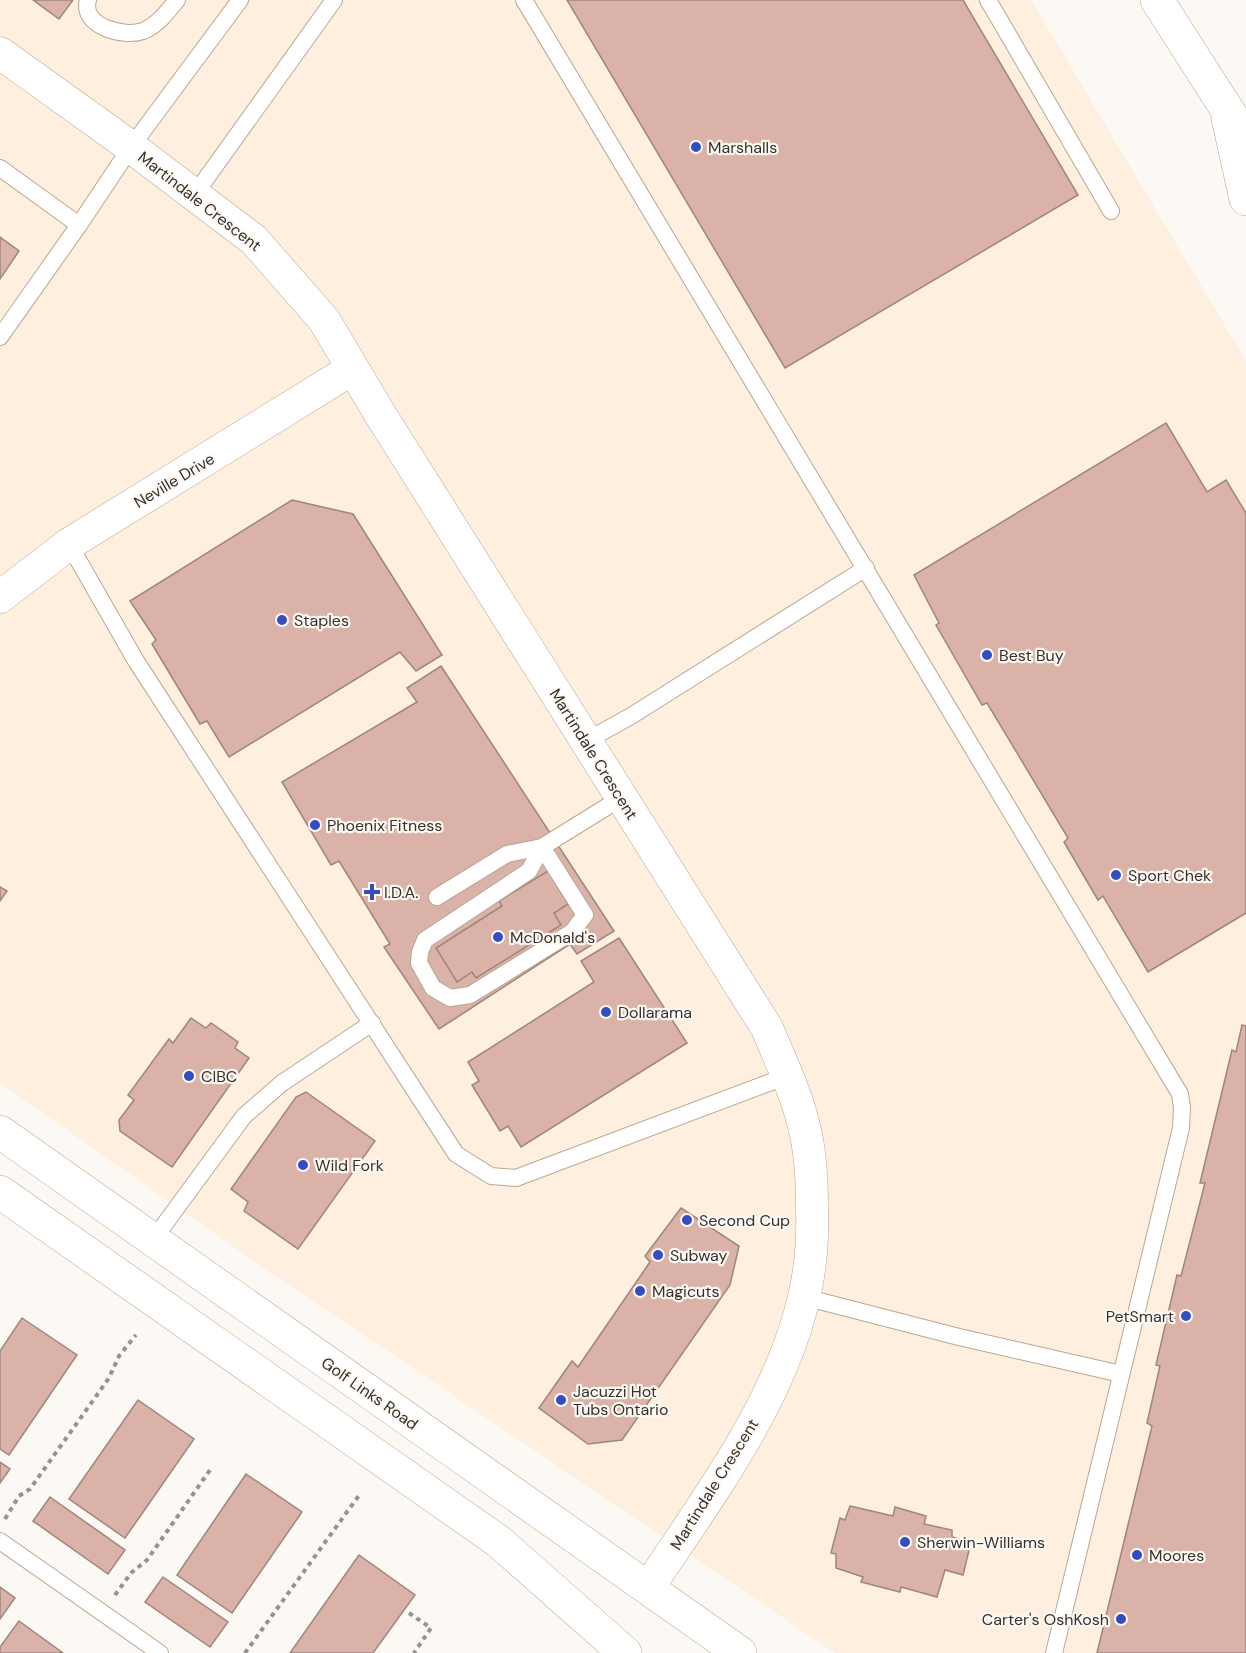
<svg xmlns="http://www.w3.org/2000/svg" width="1246" height="1653" font-family="'DM Sans',sans-serif">
  <style>
    .built { fill: #feefdf }
    .building { fill: #dab2a7; stroke: #9f857d; stroke-width: 1.5 }
    .lines { fill: none; stroke-linecap: round; stroke-linejoin: round }
    .lane-casing { stroke: #baa794; stroke-width: 18 }
    .street-casing { stroke: #baa794; stroke-width: 33 }
    .secondary-casing { stroke: #baa794; stroke-width: 34 }
    .highway-casing { stroke: #baa794; stroke-width: 34 }
    .path { stroke: #98928c; stroke-width: 4; stroke-dasharray: 4.5 4.5; stroke-linecap: butt }
    .lane { stroke: #fff; stroke-width: 16 }
    .street { stroke: #fff; stroke-width: 32 }
    .secondary { stroke: #fff; stroke-width: 33 }
    .highway { stroke: #fff; stroke-width: 33 }
    .poi-dot { fill: #324ebf; stroke: #fcf8f4; stroke-width: 2 }
    .labels { text-anchor: middle; stroke-width: 4.5; stroke-linejoin: round; paint-order: stroke }
    .poi-label { font-size: 16px; fill: #383129; stroke: #fcf8f4; text-anchor: start }
    .street-label { font-size: 16px; fill: #383129; stroke: #fcf8f4 }
  </style>
  <rect width="100%" height="100%" fill="#fcf8f4"/>
  <path class="built" d="M0,0h1031l215,361v1292h-411l-581,-392 -254,-178z"/>
  <g class="building">
    <path d="M33,0h40l-14,19z"/>
    <path d="M567,0h396l115,195 -293,173z"/>
    <path d="M0,237l19,14 -19,28z"/>
    <path d="M1166,423l41,69 19,-12 20,33v400l-98,59 -45,-76 -5,4 -34,-58 4,-4 -81,-135 -5,2 -46,-80 3,-2 -25,-48z"/>
    <path d="M292,500l61,14 89,141 -26,16 -16,-19 -171,105 -22,-36 -7,3 -48,-80 4,-4 -26,-39z"/>
    <path d="M441,666l173,265 -37,23 -7,-10 -131,85 -55,-82 6,-3 -51,-83 -8,4 -49,-83 135,-80 -10,-14z"/>
    <path d="M548,871l20,33 -14,9 7,12 -85,53 -4,-6 -15,10 -21,-34 66,-42 -3,-5z"/>
    <path d="M0,887l7,4 -7,10z"/>
    <path d="M619,938l68,105 -166,104 -13,-21 -8,5 -28,-46 7,-4 -11,-19 126,-80 -13,-21z"/>
    <path d="M191,1018l15,10 5,-5 27,19 -3,6 14,10 -77,109 -52,-36 -1,-11 15,-20 -6,-5 41,-56 4,4z"/>
    <path d="M1242,1025l4,1v627h-149l55,-227 -5,-3 13,-57 -4,-1 21,-90 4,1 24,-93h-5l32,-133 4,2z"/>
    <path d="M306,1092l69,49 -77,108 -54,-38 4,-9 -17,-13 65,-92z"/>
    <path d="M681,1208l58,38 -9,39 -108,155 -34,4 -49,-36 33,-47 6,6 72,-105 -5,-6z"/>
    <path d="M22,1318l55,37 -68,100 -9,-6v-98z"/>
    <path d="M138,1400l56,39 -69,99 -56,-39z"/>
    <path d="M0,1462l10,7 -10,14z"/>
    <path d="M246,1474l56,38 -70,101 -55,-38z"/>
    <path d="M50,1497l75,53 -17,24 -75,-53z"/>
    <path d="M850,1506l43,10 2,-9 31,9 -2,8 28,6v7l19,5 -8,33 -18,-5 -8,27 -36,-10 -1,5 -39,-10 2,-5 -27,-9v-14l-5,-1 9,-35 5,2z"/>
    <path d="M359,1555l56,40 -42,58h-83z"/>
    <path d="M163,1577l65,45 -18,25 -65,-45z"/>
    <path d="M0,1587l15,11 -15,21z"/>
    <path d="M19,1621l44,32h-63v-6z"/>
  </g>
  <g class="lines">
    <defs>
      <g id="lane">
        <path d="M88,0c-8,26 36,38 55,31 15,-6 24,-19 34,-31"/>
        <path d="M524,0l656,1094 2,14 -1,20 -127,525"/>
        <path d="M988,0l123,211"/>
        <path d="M0,168l79,57"/>
        <path d="M195,194l139,-194"/>
        <path d="M0,337l79,-112 52,-78 109,-147"/>
        <path d="M69,544l67,117 320,493 35,22 25,2 271,-102"/>
        <path d="M586,741l45,-25 235,-148"/>
        <path d="M542,847l43,68 -13,17 -102,63 -20,3 -17,-10 -14,-25 1,-11 5,-12 104,-69z"/>
        <path d="M437,897l70,-43 35,-7 79,-49"/>
        <path d="M153,1240l91,-124 38,-33 90,-60"/>
        <path d="M804,1297l155,40 162,37"/>
        <path d="M0,1541l160,112"/>
      </g>
      <g id="street">
        <path d="M0,53l131,94 123,93 70,80 56,94 387,614c13,32 29,64 37,98 7,27 8,53 8,81 1,30 -1,61 -8,90 -24,106 -97,202 -156,291"/>
        <path d="M0,597l69,-53 283,-175"/>
      </g>
      <g id="secondary">
        <path d="M0,1132l740,521"/>
        <path d="M0,1192l498,349 127,112"/>
      </g>
      <g id="highway">
        <path d="M1157,0l89,139"/>
        <path d="M1228,118l18,81"/>
      </g>
    </defs>
    <use href="#lane" class="lane-casing"/>
    <use href="#street" class="street-casing"/>
    <use href="#secondary" class="secondary-casing"/>
    <use href="#highway" class="highway-casing"/>
    <g class="path">
      <path d="M5,1519l14,-23 11,-7 79,-111 10,-22 17,-21"/>
      <path d="M115,1595l16,-22 16,-13 63,-90"/>
      <path d="M409,1613l22,15 -17,25"/>
      <path d="M245,1653l115,-159"/>
    </g>
    <use href="#lane" class="lane"/>
    <use href="#street" class="street"/>
    <use href="#secondary" class="secondary"/>
    <use href="#highway" class="highway"/>
  </g>
  <g class="poi-dot">
    <circle cx="696" cy="147" r="6"/>
    <circle cx="282" cy="620" r="6"/>
    <circle cx="987" cy="655" r="6"/>
    <circle cx="315" cy="825" r="6"/>
    <circle cx="1116" cy="875" r="6"/>
    <path d="M369 883h6v6h6v6h-6v6h-6v-6h-6v-6h6z"/>
    <circle cx="498" cy="937" r="6"/>
    <circle cx="606" cy="1012" r="6"/>
    <circle cx="189" cy="1076" r="6"/>
    <circle cx="303" cy="1165" r="6"/>
    <circle cx="687" cy="1220" r="6"/>
    <circle cx="658" cy="1255" r="6"/>
    <circle cx="640" cy="1291" r="6"/>
    <circle cx="1186" cy="1316" r="6"/>
    <circle cx="561" cy="1400" r="6"/>
    <circle cx="905" cy="1542" r="6"/>
    <circle cx="1137" cy="1555" r="6"/>
    <circle cx="1121" cy="1619" r="6"/>
  </g>
  <g class="labels">
    <g class="poi-label">
      <text x="708" y="153">Marshalls</text>
      <text x="294" y="626">Staples</text>
      <text x="999" y="661">Best Buy</text>
      <text x="327" y="831">Phoenix Fitness</text>
      <text x="1128" y="881">Sport Chek</text>
      <text x="384" y="898">I.D.A.</text>
      <text x="510" y="943">McDonald's</text>
      <text x="618" y="1018">Dollarama</text>
      <text x="201" y="1082">CIBC</text>
      <text x="315" y="1171">Wild Fork</text>
      <text x="699" y="1226">Second Cup</text>
      <text x="670" y="1261">Subway</text>
      <text x="652" y="1297">Magicuts</text>
      <text x="1174" y="1322" text-anchor="end">PetSmart</text>
      <text x="573" y="1397">Jacuzzi Hot<tspan x="573" dy="18">Tubs Ontario</tspan></text>
      <text x="917" y="1548">Sherwin-Williams</text>
      <text x="1149" y="1561">Moores</text>
      <text x="1109" y="1625" text-anchor="end">Carter's OshKosh</text>
    </g>
    <g class="street-label">
      <text transform="translate(200 201) rotate(38)" y="6">Martindale Crescent</text>
      <text transform="translate(174 480) rotate(-31)" y="6">Neville Drive</text>
      <text transform="translate(594 754) rotate(58)" y="6">Martindale Crescent</text>
      <text transform="translate(370 1393) rotate(35)" y="6">Golf Links Road</text>
      <text transform="translate(714 1484) rotate(-58)" y="6">Martindale Crescent</text>
    </g>
  </g>
</svg>
